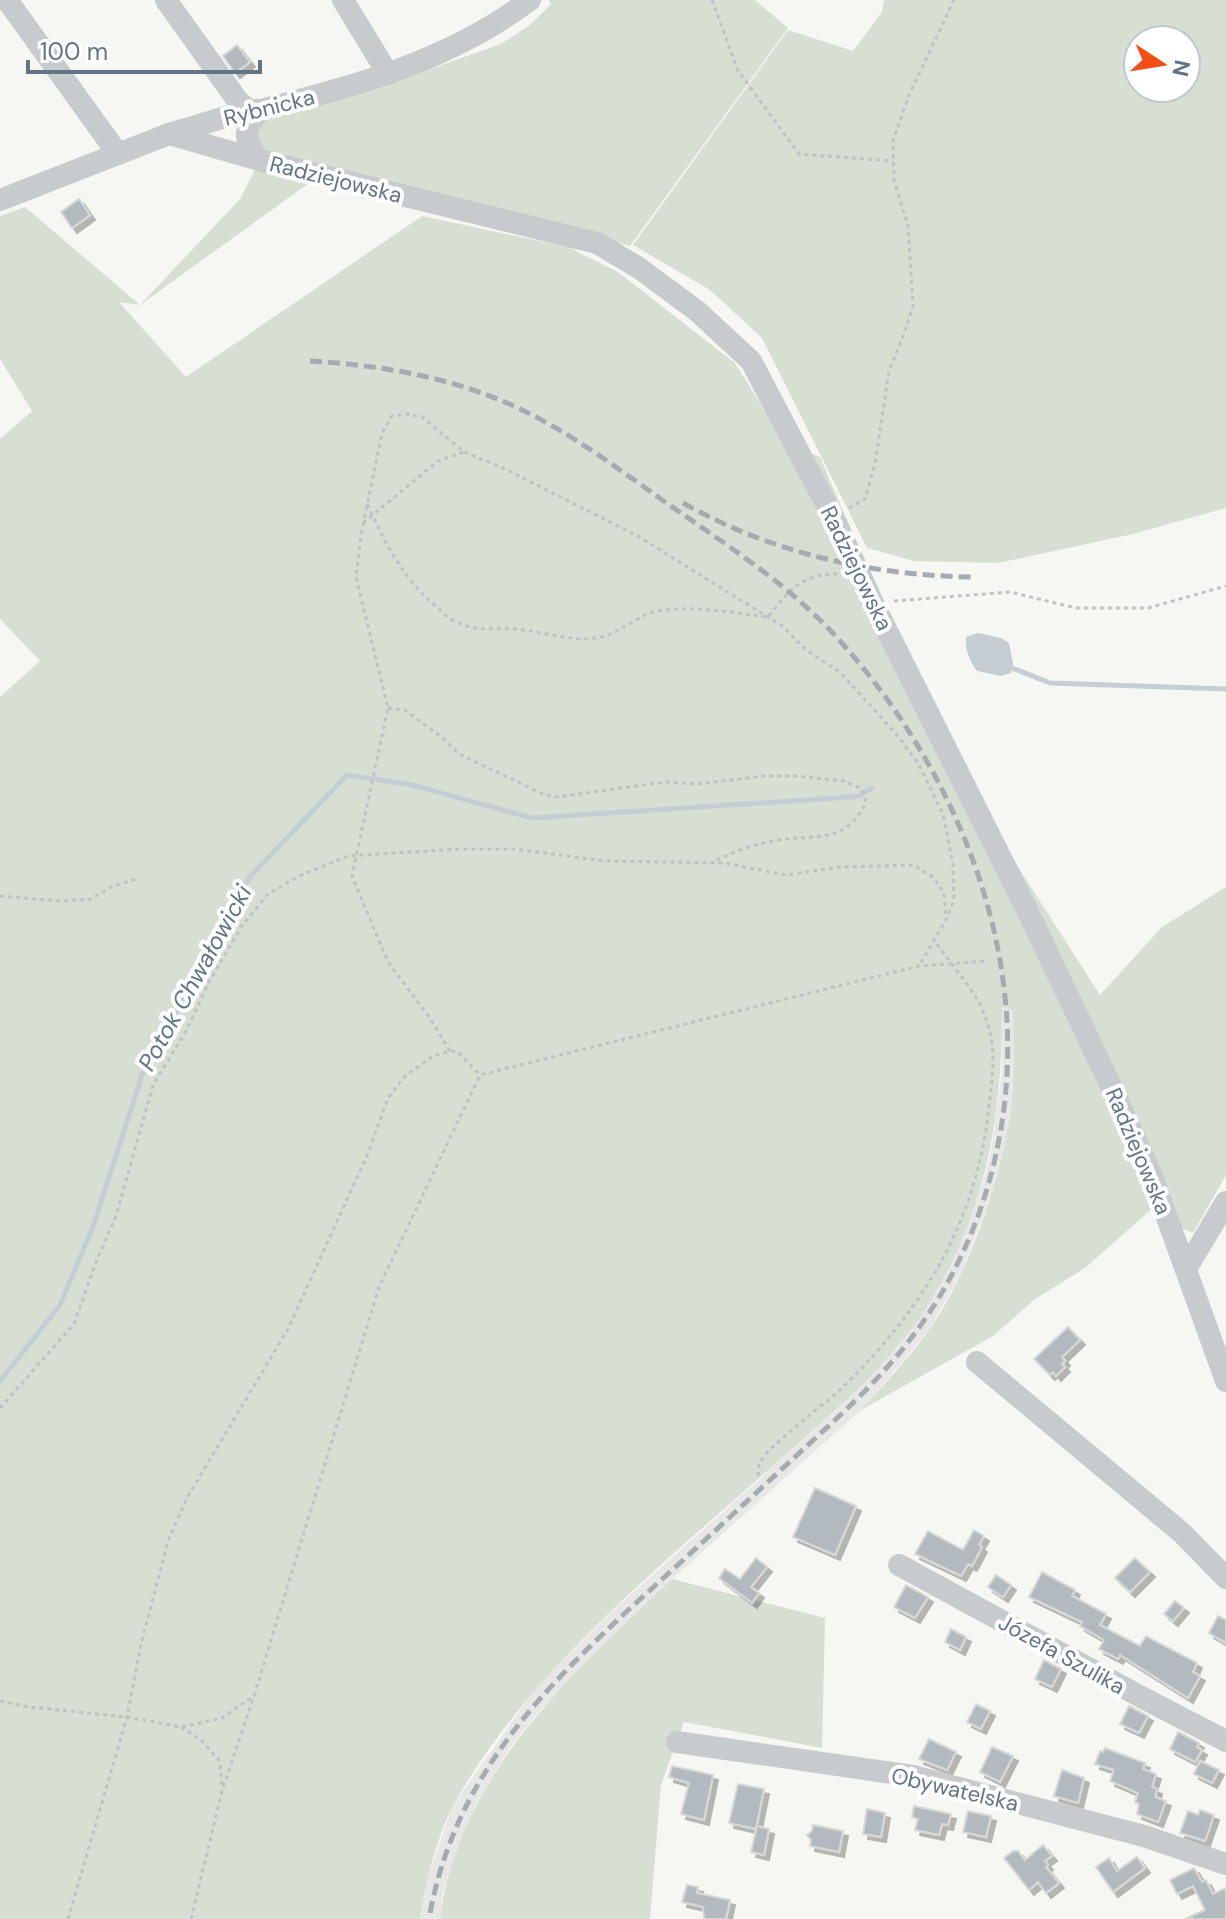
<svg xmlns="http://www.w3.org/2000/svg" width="1226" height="1919" font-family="'DM Sans',sans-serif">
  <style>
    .built { fill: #e7e8e6 }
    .green { fill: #d7dfd3; fill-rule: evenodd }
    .water { fill: #c5ced4 }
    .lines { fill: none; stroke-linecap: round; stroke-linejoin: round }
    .stream { stroke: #c5ced4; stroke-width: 5 }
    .building { fill: #b3babf; stroke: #d7d8d5; stroke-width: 2; filter: url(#shadow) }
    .path { stroke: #c0c2c4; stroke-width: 3; stroke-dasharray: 4 4; stroke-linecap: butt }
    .minor { stroke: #c8cbce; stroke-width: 22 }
    .rail { stroke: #a5abb1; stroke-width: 5; stroke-dasharray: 12 6; stroke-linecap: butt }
    .labels { text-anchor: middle; stroke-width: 8; stroke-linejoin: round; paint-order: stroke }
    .street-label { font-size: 22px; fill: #627586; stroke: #fff }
    .water-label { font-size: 24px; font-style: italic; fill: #5e7783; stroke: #fff }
  </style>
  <defs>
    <filter id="shadow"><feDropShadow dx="5" dy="5" stdDeviation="0" flood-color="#0004"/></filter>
  </defs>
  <rect width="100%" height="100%" fill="#f6f6f2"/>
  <path class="built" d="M302,353l711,657v75l-6,50 -16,61 -30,77 -32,57 -68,80 -189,169 -129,128 -32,39 -33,53 -21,47 -15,50 -2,23h-20l4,-31 29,-83 86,-121 79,-78 222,-199 58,-60 39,-56 33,-72 12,-33 10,-39 10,-76v-64z"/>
  <g class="green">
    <path d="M549,0h206l33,28 -158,218 -172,-46 -192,-47 -11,-17 10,-17 123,-35 113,-40 29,-19 21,-21z"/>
    <path d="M884,0h342v508l-93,26 -135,29 -84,-2 -47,-13 -105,-210 -52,-48 -77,-45 155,-215 65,21 29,-39zM1138,40h48v48h-48z"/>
    <path d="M256,168l53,15 -169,122 -21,-3 67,75 236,-161 146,31 50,25 117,91 50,80 35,14 50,117 134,271 96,150 62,-68 64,-40v288l-33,58 -11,-5 -28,-21 -69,61 -50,31 -42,37 -132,74c23,-26 48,-52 68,-80 43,-61 80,-171 84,-246 1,-25 0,-49 0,-74l-11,-3c0,104 -13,193 -66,285 -36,63 -92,111 -146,159 -116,104 -260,216 -336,353 -16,29 -30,82 -34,115h-420v-1222l40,-36 -40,-42v-180l32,-28 -32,-52v-143l25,-9 115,98 100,-106z"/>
    <path d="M672,1579l153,39 -3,130 -138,-26 -23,63 -11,134h-210c18,-145 132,-245 232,-340z"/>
  </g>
  <path class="water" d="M978,633l23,5 8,5 4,20 -2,10 -10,3 -24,-5c-8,-11 -12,-21 -11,-34z"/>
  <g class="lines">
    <g class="stream">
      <path d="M1007,666l43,17 176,6"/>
      <path d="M0,1381l60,-76 33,-78 49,-152 107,-197 98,-103 65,10 120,33 320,-21 7,-1 13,-8"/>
    </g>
  </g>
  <g class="building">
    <path d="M237,45l13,17 -15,11 -12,-17z"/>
    <path d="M79,199l11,16 -18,13 -11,-16z"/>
    <path d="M1068,1327l12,13 -18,17 3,4 -3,3 3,3 -9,9 -3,-4 -3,3 -16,-16z"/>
    <path d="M815,1488l41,18 -21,49 -42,-18z"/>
    <path d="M974,1530l10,6 -5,9 3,2 -10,19 -4,-2 -7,12 -46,-22 13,-23 35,19z"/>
    <path d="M756,1558l11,9 -16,20 8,6 -7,10 -33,-25 6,-9 15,10z"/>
    <path d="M1135,1558l15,14 -20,20 -15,-14z"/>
    <path d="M1042,1572l33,18 -3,6 34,18 -6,11 40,21 6,-10 51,27 -4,9 7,4 -12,22 -68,-43 -2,4 -19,-10 5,-9 -24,-14 2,-4 -53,-25z"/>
    <path d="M996,1575l15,10 -8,12 -15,-10z"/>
    <path d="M906,1585l22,12 -13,21 -21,-11z"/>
    <path d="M1175,1601l9,7 -11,13 -9,-7z"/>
    <path d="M1218,1616l8,4v23l-17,-10z"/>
    <path d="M951,1629l15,8 -6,13 -15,-8z"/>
    <path d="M1044,1660l17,9 -9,18 -17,-8z"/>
    <path d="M976,1704l14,7 -9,18 -14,-7z"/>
    <path d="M1129,1706l19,10 -9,17 -19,-9z"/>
    <path d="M1178,1732l21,11 -2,4 5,3 -7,12 -25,-13z"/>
    <path d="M929,1739l27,13 -9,18 -28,-11z"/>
    <path d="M992,1747l21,9 -13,26 -20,-10z"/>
    <path d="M1105,1748l40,15 -2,6 13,5 -4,13 5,2 -2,8 11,4 -8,21 -21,-8 2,-10 -4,-2 3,-9 -28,-12 4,-11 -19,-6 5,-13 3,1z"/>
    <path d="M1200,1761l19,9 -7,13 -18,-9z"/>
    <path d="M672,1766l41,9 -9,45 -23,-6 8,-31 -20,-6z"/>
    <path d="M1062,1770l22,8 -6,25 -24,-7z"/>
    <path d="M738,1784l26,5 -8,40 -27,-6z"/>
    <path d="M914,1806l37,8 -3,11 -6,-1 -3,11 -24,-5 3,-11 -6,-2z"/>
    <path d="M867,1809l18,4 -4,24 -18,-3z"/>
    <path d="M1200,1810l14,5 -9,26 -25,-8 8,-22 10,4z"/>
    <path d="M968,1811l23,5 -5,21 -23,-5z"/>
    <path d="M813,1825l30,6 -4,21 -29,-6 1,-6 -4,-5 5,-4z"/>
    <path d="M757,1826l12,3 -5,26 -13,-3z"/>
    <path d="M1043,1845l9,11 -7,5 3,4 -2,2 13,16 -13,10 -8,-11 -9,8 -25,-32 9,-7h5l7,9z"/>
    <path d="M1137,1857l8,11 -32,24 -17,-25 13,-9 8,13z"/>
    <path d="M1194,1868l8,14 4,-2 7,14 13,-6v31h-41l20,-9 -12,-24 -16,8 -7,-14z"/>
    <path d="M687,1885l11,2 -1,6 33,7 -4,19h-22l-1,-12 -21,-5z"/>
  </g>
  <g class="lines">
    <g class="path">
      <path d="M712,0l26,71 61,83 94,7"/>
      <path d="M367,504c19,41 37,76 72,105 5,5 12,12 19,14 18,8 36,5 54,6 28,1 57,13 85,9 22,-3 39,-23 61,-27 36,-6 75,2 110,6 22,-28 35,-44 72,-43"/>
      <path d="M849,508l16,-9 10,-35 14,-93 15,-37 9,-28 -5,-81 -14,-44 -1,-40 16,-46 45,-95"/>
      <path d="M363,523l75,-62 26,-9"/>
      <path d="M894,601l116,-9 66,16h72l78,-22"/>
      <path d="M388,708l17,2 39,29 15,15 84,40 14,3 108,-15 32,2 67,-8h32l48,5 18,8 4,13c-21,45 -54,31 -93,39 -22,4 -42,12 -61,21"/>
      <path d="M0,896l59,5 32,-2 20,-12 28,-9"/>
      <path d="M450,1051l-20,-33 -42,-56 -36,-86 36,-168 -32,-131 5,-42 21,-102 10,-17 14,-2 16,3 42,35 39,16 133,67 145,90 25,25 34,22 57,63 21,28 25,51 10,50 1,36 -8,20 -27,46"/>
      <path d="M0,1408l74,-84 22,-62 20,-46 37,-131 33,-54 23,-49 34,-58 25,-30 29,-17 51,-21 110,-7h56l92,12 119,2 61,12 54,-8 74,-2 20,13 10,15 2,25"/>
      <path d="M758,1476c0,-1 1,-12 1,-12 8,-18 68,-61 85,-78 81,-80 133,-165 145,-280 3,-26 7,-52 0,-78 -9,-35 -35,-58 -54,-87"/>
      <path d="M0,1701l29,6 98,10 54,10 41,-9 32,-22"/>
      <path d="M181,1727l20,13 19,21 2,28"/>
      <path d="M68,1919l59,-202 14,-73 27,-103 19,-43 101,-169 81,-178 19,-53 17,-22 28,-20 17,-5 8,1 22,23"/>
      <path d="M191,1919l31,-128 32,-95 125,-409 101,-212 439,-109 69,-5"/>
    </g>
    <g class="minor">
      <path d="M7,0l111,154"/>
      <path d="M166,0l72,101 11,9"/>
      <path d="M343,0l45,74"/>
      <path d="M169,134l90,26 338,83 42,25 58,43 54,50 86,164 37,80 153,305 83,174 42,92 74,205"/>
      <path d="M259,160c-16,-23 -17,-29 2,-50"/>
      <path d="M0,200l169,-66 80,-24h12c97,-25 188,-49 269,-110"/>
      <path d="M1186,1269l40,-67"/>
      <path d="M977,1362l205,171 44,45"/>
      <path d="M899,1565l246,134 81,42"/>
      <path d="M677,1742l236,34 231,60 82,28"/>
    </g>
    <g class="rail">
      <path d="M310,361c83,5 163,20 237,62 47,26 90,60 134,90 56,39 114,77 159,128 87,96 152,226 165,356 13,121 -21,248 -96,344 -33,43 -74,79 -113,115 -53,49 -106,98 -159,146 -99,91 -184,179 -208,317"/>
      <path d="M683,503c89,50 186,72 288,74"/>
    </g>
  </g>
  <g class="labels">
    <g class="street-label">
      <text transform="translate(269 107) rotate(-14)" y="8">Rybnicka</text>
      <text transform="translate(336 179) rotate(14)" y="8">Radziejowska</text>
      <text transform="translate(857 568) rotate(64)" y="8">Radziejowska</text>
      <text transform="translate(1139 1151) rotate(67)" y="8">Radziejowska</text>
      <text transform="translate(1062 1654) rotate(29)" y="8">Józefa Szulika</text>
      <text transform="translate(955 1789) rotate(13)" y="8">Obywatelska</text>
    </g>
    <g class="water-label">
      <text transform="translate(195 978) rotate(-61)" y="8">Potok Chwałowicki</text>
    </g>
  </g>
  <g transform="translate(1162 64) rotate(102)"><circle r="38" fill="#ffffff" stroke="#c0c8cf" stroke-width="2"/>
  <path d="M0-6L14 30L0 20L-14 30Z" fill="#f45015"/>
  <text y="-12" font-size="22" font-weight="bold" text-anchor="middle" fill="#627586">N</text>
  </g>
  <path d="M28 60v12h232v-12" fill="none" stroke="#627586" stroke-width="4"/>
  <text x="40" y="60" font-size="24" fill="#627586" stroke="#ffffff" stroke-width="6" paint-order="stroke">100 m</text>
</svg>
